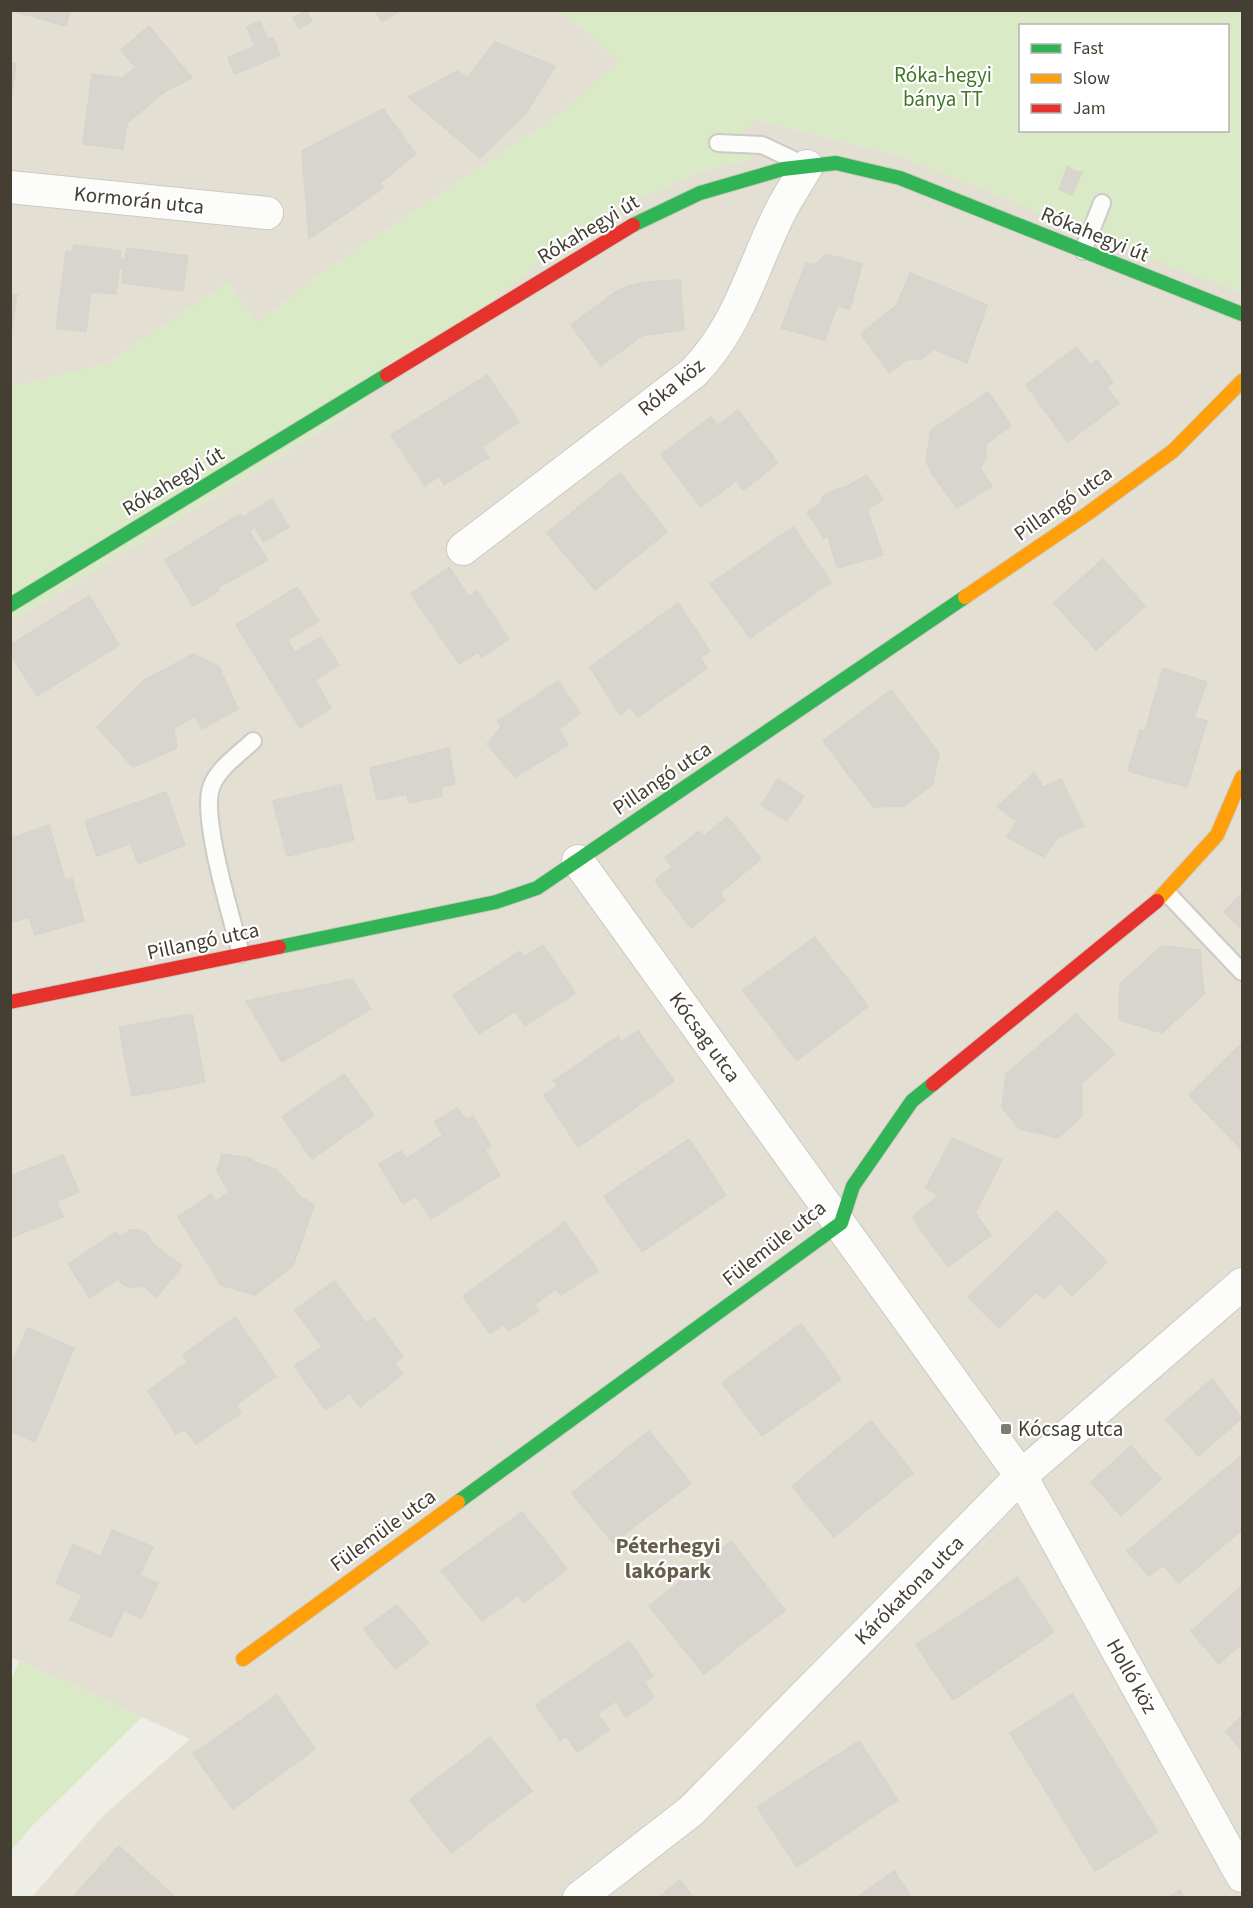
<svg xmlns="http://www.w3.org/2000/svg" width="1253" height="1908" font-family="'Source Sans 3',sans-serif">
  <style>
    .residential { fill: #e3dfd3 }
    .green { fill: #daeac6; fill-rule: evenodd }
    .building { fill: #d8d5cf; stroke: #d6d4cc; stroke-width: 1.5 }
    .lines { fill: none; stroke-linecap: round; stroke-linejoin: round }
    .lane-casing { stroke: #cccac4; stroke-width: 20 }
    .street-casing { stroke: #cccac4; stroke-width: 34 }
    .fast-casing { stroke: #cecabd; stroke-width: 16 }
    .slow-casing { stroke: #cecabd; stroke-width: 16 }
    .jam-casing { stroke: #cecabd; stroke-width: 16 }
    .lane { stroke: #fcfcfb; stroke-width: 16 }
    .street { stroke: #fcfcfb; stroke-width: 32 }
    .fast { stroke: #30b455; stroke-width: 14 }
    .slow { stroke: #ff9f0a; stroke-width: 14 }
    .jam { stroke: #e5322d; stroke-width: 14 }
    .poi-dot { fill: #807b72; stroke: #fff; stroke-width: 2 }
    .labels { text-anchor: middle; stroke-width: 4.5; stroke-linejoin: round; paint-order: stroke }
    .park-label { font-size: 21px; fill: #417527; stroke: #fff }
    .street-label { font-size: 21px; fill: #443e33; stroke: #fff }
    .poi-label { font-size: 21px; fill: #443e33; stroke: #fff; text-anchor: start }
    .neighbourhood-label { font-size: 22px; font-weight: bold; fill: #665d4b; stroke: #fff }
  </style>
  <rect width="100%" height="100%" fill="#eeede6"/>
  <g class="residential">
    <path d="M10,11h565l46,48 -49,46 -257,173 -58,45 -30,-40 -121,81 -95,23z"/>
    <path d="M752,119l144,36 130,51 216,76v1615h-1210l71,-81 87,-77 -179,-82v-1035l324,-200 267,-208 94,-40 55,-16 -8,-19z"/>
  </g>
  <g class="green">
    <path d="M560,11h682v282l-129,-48 -116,-50 -101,-40 -144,-36 -9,20 13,10 -5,9 -55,16 -94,40 -267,208 -324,200v-235l95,-23 122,-82 29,41 58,-45 257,-173 47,-44zM1020,26h208v104h-208z"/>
    <path d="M19,1661l123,56 -111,110 -20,24 -1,-168z"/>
  </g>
  <g class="building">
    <path d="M10,10h60l-4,16z"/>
    <path d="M375,10h26l-19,12z"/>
    <path d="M306,11l6,10 -13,7 -6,-10z"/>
    <path d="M260,21l8,19 5,-2 7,17 -45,19 -7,-16 27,-12 -8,-19z"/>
    <path d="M149,26l43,52 -28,14 -37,31 -4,26 -40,-5 9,-70 30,4 14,-11 -15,-17z"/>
    <path d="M495,42l60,24 -28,46 -47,46 -72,-61 50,-26 9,7z"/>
    <path d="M10,63l6,1 -6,42z"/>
    <path d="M383,109l33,45 -36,29 3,5 -74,51 -7,-88z"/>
    <path d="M1068,166l6,5 8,1 -10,23 -13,-6z"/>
    <path d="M74,245l47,6 -1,8h5l2,-11 61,8 -5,35 -61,-8 1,-14h-4l-3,25 -25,-2 -5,40 -30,-4 10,-77 7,1z"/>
    <path d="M826,254l36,10 -12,45 -13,-3 -12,34 -44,-12 25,-65 9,2z"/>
    <path d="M910,273l77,32 -20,58 -33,-14 -13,10 -15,1 -17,13 -28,-39 36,-29z"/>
    <path d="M680,280l4,50 -41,5 -42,31 -30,-41 43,-32 14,-7 17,-4z"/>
    <path d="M10,295h7l-7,46z"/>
    <path d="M1077,347l13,18 7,-5 16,22 -7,5 13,16 -51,39 -42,-57z"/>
    <path d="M487,375l32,47 -37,25 7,10 -45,28 -5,-9 -14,10 -34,-51z"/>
    <path d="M988,392l23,33 -25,19v15l-6,9 12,18 -35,22 -26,-36 -5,-11 5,-31z"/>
    <path d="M738,410l40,53 -35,27 -7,-9 -35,26 -40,-52 50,-38 7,8z"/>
    <path d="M620,473l47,59 -72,58 -48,-57z"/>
    <path d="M866,475l17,24 -16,11 16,45 -46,13 -9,-32 -4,2 -17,-26 14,-9 1,-6 16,-9h7z"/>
    <path d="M272,499l17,28 -25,15 -9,-15 -6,4 19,29 -51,28 2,3 -26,15 -28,-46 75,-46 2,4z"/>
    <path d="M793,527l38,55 -81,56 -40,-54z"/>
    <path d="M1103,559l42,47 -49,44 -42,-47z"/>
    <path d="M449,567l20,30 8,-6 32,48 -27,18 -4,-5 -19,12 -48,-70z"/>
    <path d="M297,587l22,34 -32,19 8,12 26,-15 18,28 -24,15 16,28 -31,20 -64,-103z"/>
    <path d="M89,596l30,49 -82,51 -27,-43v-8z"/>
    <path d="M678,603l32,48 -10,7 7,10 -69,49 -8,-10 -10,8 -30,-48z"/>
    <path d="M193,654l26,13 19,42 -36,20 -7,-13 -21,12 3,20 -44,19 -36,-40 46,-46z"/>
    <path d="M1163,668l44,14 -13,36 13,3 -20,66 -59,-16 12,-41 5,1z"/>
    <path d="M558,681l22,32 -21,17 9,15 -53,32 -28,-33 14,-17 -3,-6z"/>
    <path d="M891,690l48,64 -7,31 -28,21 -31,1 -50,-66z"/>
    <path d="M449,748l6,36 -14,3 1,9 -33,7 -2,-9 -30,6 -7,-32z"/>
    <path d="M1034,773l9,14 18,-8 23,47 -26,11 -14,20 -37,-20 10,-16 -20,-14z"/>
    <path d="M778,779l26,17 -17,25 -26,-16z"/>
    <path d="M341,785l13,55 -67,16 -14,-55z"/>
    <path d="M166,792l19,53 -47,19 -7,-21 -34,13 -12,-35z"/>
    <path d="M727,817l34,42 -41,34 5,7 -34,28 -36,-48 17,-13 -7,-9 34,-27 5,5z"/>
    <path d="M49,825l16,55 7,-2 12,43 -49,14 -6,-18 -19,6v-84z"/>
    <path d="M1242,893v36l-18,-17z"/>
    <path d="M815,937l53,69 -71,55 -54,-71z"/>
    <path d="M543,945l32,48 -50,33 -10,-15 -36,23 -26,-39 67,-44 4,6z"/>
    <path d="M1162,946l38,4 4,44 -42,39 -43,-13 1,-36z"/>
    <path d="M352,979l19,30 -89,53 -36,-61z"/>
    <path d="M192,1014l13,68 -73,14 -13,-69z"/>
    <path d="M1076,1014l39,40 -33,29v33l-24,22 -38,-9 -18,-21 4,-34z"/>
    <path d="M638,1031l36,50 -96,66 -34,-52 14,-9 -4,-5 64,-45 3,6z"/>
    <path d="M1242,1043v104l-1,2 -52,-54z"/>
    <path d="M344,1074l30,41 -62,44 -30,-42z"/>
    <path d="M457,1108l9,12 7,-4 18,30 -6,4 15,25 -69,44 -15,-23 -13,8 -24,-40 22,-13 5,8 37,-24 -8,-13z"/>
    <path d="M952,1138l50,22 -27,53 16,22 -43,32 -36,-50 27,-21 -13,-8z"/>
    <path d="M689,1139l37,56 -84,57 -38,-56z"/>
    <path d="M222,1154l28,4 4,4 21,7 20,20 2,5 17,11 -21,61 -38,29 -34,-10 -43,-68 33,-23 5,7 13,-9 -12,-21z"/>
    <path d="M63,1155l16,37 -22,9 6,16 -53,21v-62z"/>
    <path d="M1057,1211l50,51 -35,34 -12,-13 -16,16 -8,-7 -37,36 -31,-31z"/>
    <path d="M565,1222l33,49 -37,24 -5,-6 -21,15 4,7 -31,20 -5,-6 -13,9 -27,-38z"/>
    <path d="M130,1230h10l8,5 4,8 30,23 -25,31 -15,-12 -9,3 -9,-3 -6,-6 -28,19 -22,-34 48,-32 4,5z"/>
    <path d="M334,1281l32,42 8,-5 29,39 -9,6 9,11 -43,33 -10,-14 -24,17 -32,-44 28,-19 -27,-37z"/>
    <path d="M235,1317l41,59 -40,29 5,8 -45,31 -11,-15 -9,5 -28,-43 40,-29 -5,-7z"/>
    <path d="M801,1324l40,55 -79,57 -40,-53z"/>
    <path d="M28,1328l46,20 -39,94 -25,-11v-64z"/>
    <path d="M1212,1379l30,39 -44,38 -32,-37z"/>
    <path d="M871,1421l42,52 -79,64 -42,-51z"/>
    <path d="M649,1431l42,52 -78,60 -41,-50z"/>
    <path d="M1131,1446l30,33 -40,37 -30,-34z"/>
    <path d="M1242,1455v75l-63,53 -16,-18 -14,11 -22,-25z"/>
    <path d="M522,1512l45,57 -43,33 -6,-7 -36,26 -41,-50z"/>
    <path d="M112,1530l41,17 -13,28 18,8 -17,36 -17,-9 -13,27 -41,-17 12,-25 -26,-12 17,-39 28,13z"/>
    <path d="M731,1541l54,69 -81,64 -55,-68z"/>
    <path d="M1017,1577l37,55 -101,68 -37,-55z"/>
    <path d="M1242,1586v57l-23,21 -28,-33z"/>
    <path d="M397,1605l32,38 -34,26 -31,-40z"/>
    <path d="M629,1641l24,35 -9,6 10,15 -28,20 -10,-16 -18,13 11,16 -32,22 -11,-16 -6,4 -24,-35z"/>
    <path d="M1072,1694l86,138 -63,39 -85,-138z"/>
    <path d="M277,1695l38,54 -82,60 -40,-55z"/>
    <path d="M1242,1716v36l-16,-21z"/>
    <path d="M490,1737l42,54 -81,62 -41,-53z"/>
    <path d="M859,1741l39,59 -101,67 -40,-60z"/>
    <path d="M119,1846l56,51 -1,1h-102z"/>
    <path d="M894,1871l18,27h-56z"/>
    <path d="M680,1880l14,18h-36z"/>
    <path d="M1180,1890l4,8h-17z"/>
  </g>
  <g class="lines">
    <defs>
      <g id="lane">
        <path d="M718,143l44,2 36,17"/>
        <path d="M1083,251l19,-48"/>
        <path d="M1167,893l75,79"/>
        <path d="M241,954c-9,-35 -40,-135 -30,-166 5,-18 28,-34 42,-47"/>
      </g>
      <g id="street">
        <path d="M10,187l257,26"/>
        <path d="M463,549l230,-176c47,-48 59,-106 88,-163 8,-15 18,-30 26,-44"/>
        <path d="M578,861l443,615 221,400"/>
        <path d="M579,1898l112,-87 330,-335 221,-192"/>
      </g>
      <g id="fast">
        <path d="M633,225l67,-32 83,-24 53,-6 64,15 342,136"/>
        <path d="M10,605l377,-230"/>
        <path d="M279,947l217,-45 41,-14 428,-291"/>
        <path d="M458,1502l383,-279 12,-37 59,-85 21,-17"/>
      </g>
      <g id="slow">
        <path d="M965,597l122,-83 86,-63 69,-70"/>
        <path d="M1157,901l60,-66 25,-58"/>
        <path d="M243,1659l215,-157"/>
      </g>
      <g id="jam">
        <path d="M387,375l246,-150"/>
        <path d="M10,1002l269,-55"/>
        <path d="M933,1084l224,-183"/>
      </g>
    </defs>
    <use href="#lane" class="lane-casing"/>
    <use href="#street" class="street-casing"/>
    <use href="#fast" class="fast-casing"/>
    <use href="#slow" class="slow-casing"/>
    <use href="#jam" class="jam-casing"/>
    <use href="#lane" class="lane"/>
    <use href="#street" class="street"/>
    <use href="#fast" class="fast"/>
    <use href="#slow" class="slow"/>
    <use href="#jam" class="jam"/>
  </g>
  <rect class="poi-dot" x="1000" y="1423" width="12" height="12" rx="3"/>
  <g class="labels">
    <g class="park-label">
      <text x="943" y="82">Róka-hegyi<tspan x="943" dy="24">bánya TT</tspan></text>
    </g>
    <g class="street-label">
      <text transform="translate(139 200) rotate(6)" y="7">Kormorán utca</text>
      <text transform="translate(588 229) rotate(-31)" y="7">Rókahegyi út</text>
      <text transform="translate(1095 234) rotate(22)" y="7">Rókahegyi út</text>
      <text transform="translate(671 387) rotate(-39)" y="7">Róka köz</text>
      <text transform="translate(173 481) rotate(-31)" y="7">Rókahegyi út</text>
      <text transform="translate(1063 503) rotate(-35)" y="7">Pillangó utca</text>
      <text transform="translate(662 778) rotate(-34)" y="7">Pillangó utca</text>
      <text transform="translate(203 941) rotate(-12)" y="7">Pillangó utca</text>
      <text transform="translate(705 1037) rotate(54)" y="7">Kócsag utca</text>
      <text transform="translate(774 1243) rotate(-38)" y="7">Fülemüle utca</text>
      <text transform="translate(383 1530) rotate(-36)" y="7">Fülemüle utca</text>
      <text transform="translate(909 1590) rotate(-45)" y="7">Kárókatona utca</text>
      <text transform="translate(1132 1676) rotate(61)" y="7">Holló köz</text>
    </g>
    <g class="poi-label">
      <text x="1018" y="1436">Kócsag utca</text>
    </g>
    <g class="neighbourhood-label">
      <text x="668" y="1553">Péterhegyi<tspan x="668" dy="25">lakópark</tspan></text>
    </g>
  </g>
  <rect width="1253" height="1908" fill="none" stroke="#443e33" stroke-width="24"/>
  <rect x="1019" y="24" width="210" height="108" fill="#ffffff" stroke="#b4b2ad" stroke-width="1.5"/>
  <rect x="1031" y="44" width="30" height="9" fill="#30b455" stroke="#b4b2ad" stroke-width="1.5"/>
  <text x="1073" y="54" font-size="18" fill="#443e33">Fast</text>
  <rect x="1031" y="74" width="30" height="9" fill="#ff9f0a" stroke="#b4b2ad" stroke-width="1.5"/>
  <text x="1073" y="84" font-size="18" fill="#443e33">Slow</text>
  <rect x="1031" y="104" width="30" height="9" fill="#e5322d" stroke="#b4b2ad" stroke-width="1.5"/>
  <text x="1073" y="114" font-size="18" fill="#443e33">Jam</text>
</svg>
